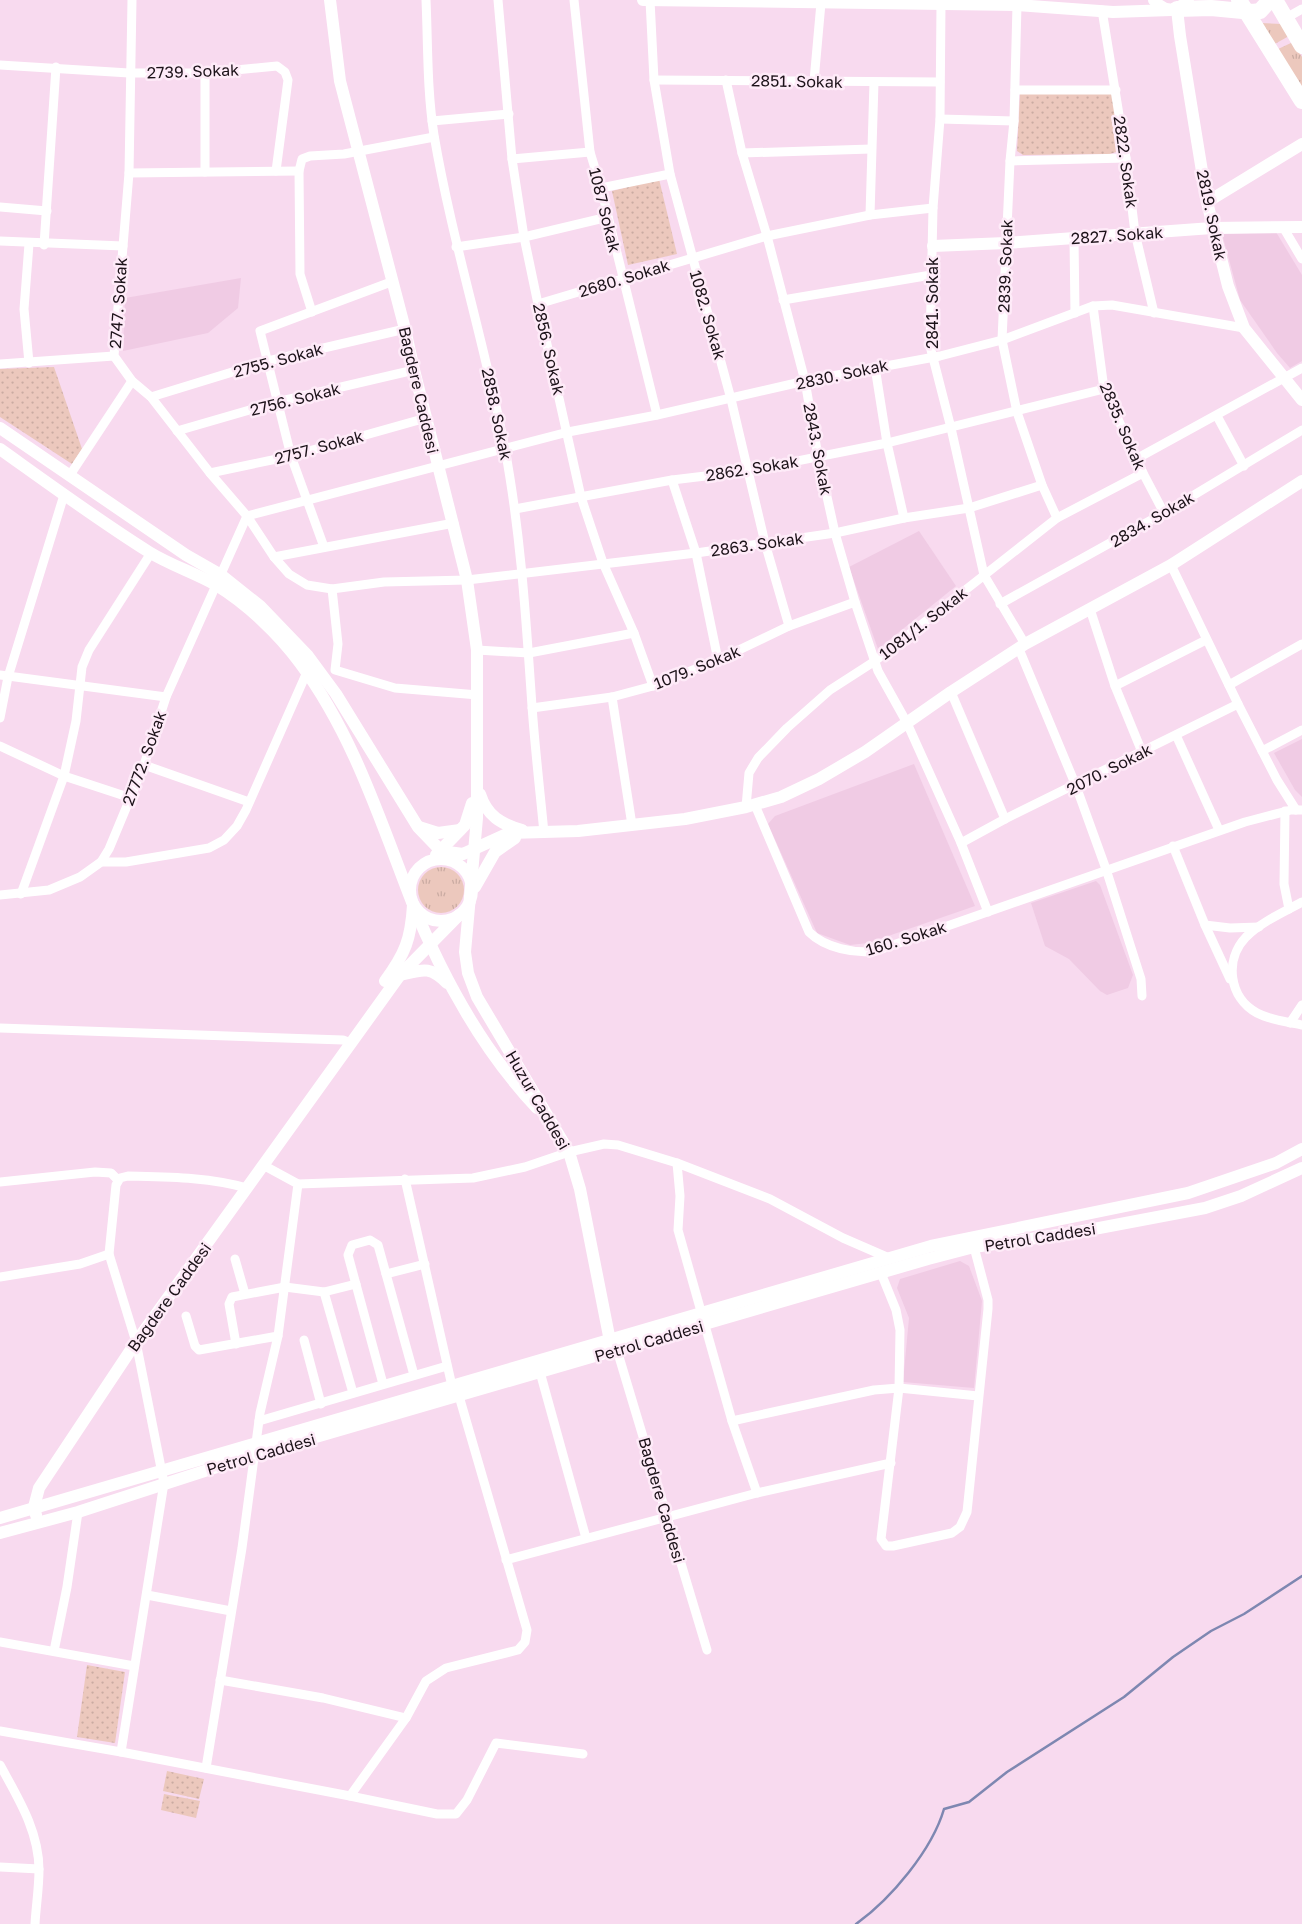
<svg xmlns="http://www.w3.org/2000/svg" width="1302" height="1924" font-family="'Golos Text',sans-serif">
  <style>
    .built { fill: #f0cbe4 }
    .grass { fill: url(#grass-tufts) }
    .park { fill: url(#park-dots) }
    .lines { fill: none; stroke-linecap: round; stroke-linejoin: round }
    .stream { stroke: #7e87b1; stroke-width: 2.5 }
    .street { stroke: #fff; stroke-width: 9 }
    .secondary { stroke: #fff; stroke-width: 12 }
    .highway { stroke: #fff; stroke-width: 16 }
    .labels { text-anchor: middle; stroke-width: 5; stroke-linejoin: round; paint-order: stroke }
    .street-label { font-size: 16px; fill: #1c1219; stroke: #feebf8 }
  </style>
  <defs>
    <pattern id="grass-tufts" width="24" height="20" patternUnits="userSpaceOnUse" patternTransform="scale(1.25)"><rect width="24" height="20" fill="#ecc8bd"/><path d="M3 7l-1-3M5 7V3M7 7l1-3M15 17l-1-3M17 17v-4M19 17l1-3" fill="none" stroke="#caaba2"/></pattern>
    <pattern id="park-dots" width="8" height="8" patternUnits="userSpaceOnUse" patternTransform="scale(1.25)"><rect width="8" height="8" fill="#ecc8bd"/><path d="M2 2h.1M6 6h.1" fill="none" stroke="#caaba2" stroke-width="1.8" stroke-linecap="round"/></pattern>
  </defs>
  <rect width="100%" height="100%" fill="#f8daef"/>
  <g class="built">
    <path d="M1276,232l26,43v86l-12,7 -13,-15 -37,-53 -18,-66z"/>
    <path d="M241,278l-3,30 -30,25 -85,18 2,-53z"/>
    <path d="M919,531l37,55 -78,63 -29,-82z"/>
    <path d="M1302,739v58l-7,-7 -21,-37z"/>
    <path d="M914,764l61,142 -107,37 -18,2 -33,-12 -49,-109 7,-8z"/>
    <path d="M1096,881l4,4 33,90 -5,13 -21,7 -7,-4 -31,-32 -24,-13 -14,-43z"/>
    <path d="M960,1261l9,5 13,35 -8,87 -71,-6 6,-64 -12,-30 3,-9z"/>
  </g>
  <g class="grass">
    <path d="M1260,23l22,1 7,12 -16,9z"/>
    <path d="M1293,42l9,15v30l-26,-37z"/>
    <circle cx="441" cy="890" r="23"/>
  </g>
  <g class="park">
    <path d="M1113,93l7,54 -4,5 -6,2 -87,1 -6,-4 3,-57z"/>
    <path d="M659,179l18,75 -49,11 -16,-74z"/>
    <path d="M54,367l28,82 -10,15 -72,-47v-48z"/>
    <path d="M87,1665l38,7 -10,71 -38,-6z"/>
    <path d="M167,1771l37,8 -5,20 -36,-8z"/>
    <path d="M164,1794l36,7 -4,17 -35,-8z"/>
  </g>
  <g class="lines">
    <path class="stream" d="M856,1924c35,-25 76,-74 88,-115l25,-7 38,-30 117,-75 49,-40 38,-26 33,-17 58,-38"/>
    <g class="street">
      <path d="M132,0l-3,173 -15,183 18,25 19,16 59,76 37,43 27,41 15,17 18,11 25,4 52,-7 83,-2 229,-27 139,-20 69,-15 65,-10 73,-23"/>
      <path d="M426,0c2,45 1,91 8,135 18,106 51,209 71,314 16,86 21,171 27,257 3,43 8,85 12,127"/>
      <path d="M498,0l14,159 12,78 14,67 43,193 22,66 31,70 19,53"/>
      <path d="M574,0l16,152 11,36 56,227"/>
      <path d="M650,0l4,80 16,94 61,225 34,144 24,83"/>
      <path d="M941,4l-1,115 -7,89 -3,138 21,82 33,147 41,69"/>
      <path d="M1017,5l-3,116 -4,40 -8,179 15,72 25,73 15,33"/>
      <path d="M1102,10l24,148 9,75 19,80"/>
      <path d="M1286,18l16,-9"/>
      <path d="M0,65l129,8h76l72,-7 8,6 3,8 -12,91"/>
      <path d="M654,80l286,2"/>
      <path d="M726,80l16,73 25,83 38,145 13,75 17,77 20,69 23,69 29,52 54,120 27,69"/>
      <path d="M814,81l7,-78"/>
      <path d="M1015,90h101"/>
      <path d="M940,119l74,2"/>
      <path d="M432,121l77,-7"/>
      <path d="M742,153l129,-4"/>
      <path d="M512,159l78,-7"/>
      <path d="M1010,161l116,-3"/>
      <path d="M205,172v-99"/>
      <path d="M129,173l170,-2"/>
      <path d="M601,188l69,-14"/>
      <path d="M0,207l47,4"/>
      <path d="M870,215l4,-133"/>
      <path d="M1283,227l19,32"/>
      <path d="M1074,238l1,75"/>
      <path d="M0,241l123,5"/>
      <path d="M44,245l12,-178"/>
      <path d="M456,247l68,-10 84,-20"/>
      <path d="M783,300l148,-25"/>
      <path d="M538,304l229,-68 103,-21 63,-7"/>
      <path d="M1093,306l11,83 39,84 21,40"/>
      <path d="M312,312l-12,-38 -1,-103 3,-12 8,-3 34,-2 90,-17"/>
      <path d="M29,363l-5,-54 5,-65"/>
      <path d="M0,364l114,-8"/>
      <path d="M875,367l12,76 17,75"/>
      <path d="M151,397l117,-36 137,-32"/>
      <path d="M1217,416l27,50"/>
      <path d="M177,431l100,-29 137,-32"/>
      <path d="M1136,459l166,-91"/>
      <path d="M210,473l81,-17 135,-38"/>
      <path d="M70,475l62,-94"/>
      <path d="M672,480l24,73 22,107"/>
      <path d="M515,509l157,-29 75,-9 140,-28 217,-54"/>
      <path d="M324,547l-33,-91 -31,-125 131,-49"/>
      <path d="M274,557l180,-34"/>
      <path d="M332,589l6,55 -3,26 60,18 83,7"/>
      <path d="M1000,604l164,-91 138,-83"/>
      <path d="M1090,609l25,77 27,66"/>
      <path d="M1019,649l57,137 30,83 35,110 1,17"/>
      <path d="M477,650l52,3 105,-20"/>
      <path d="M0,675l166,22"/>
      <path d="M1229,685l73,-41"/>
      <path d="M1115,686l91,-46"/>
      <path d="M951,692l54,127"/>
      <path d="M612,697l20,128"/>
      <path d="M1238,704l39,76 19,30"/>
      <path d="M532,708l80,-11 41,-11 65,-26 71,-34 66,-24"/>
      <path d="M0,718l8,-41 56,-182"/>
      <path d="M1176,735l43,95"/>
      <path d="M0,746l64,30 67,22"/>
      <path d="M1262,751l40,-21"/>
      <path d="M144,765l105,37"/>
      <path d="M755,805l54,127c16,16 46,22 67,19l369,-129 46,-12h11"/>
      <path d="M746,807l3,-34 9,-15 29,-30 43,-38 45,-29 182,-143 86,-45"/>
      <path d="M1285,811l-1,73 5,25"/>
      <path d="M961,843l44,-24 233,-115 -67,-139"/>
      <path d="M1173,846l32,79 25,54"/>
      <path d="M101,862l8,-13 35,-84 22,-68 81,-181 321,-84 89,-17 148,-34 135,-25 62,-16 91,-34 19,-1 132,23"/>
      <path d="M21,894l43,-118 12,-55 6,-54 7,-17 62,-97"/>
      <path d="M0,895l49,-5 31,-13 21,-15h25l83,-14 15,-8 13,-14 9,-16 61,-138"/>
      <path d="M1302,902c-18,10 -41,20 -56,35 -22,23 -17,61 11,76 13,7 31,9 45,12"/>
      <path d="M1205,925l25,3 29,-1"/>
      <path d="M1290,1023l12,-18"/>
      <path d="M0,1028l343,12 8,3"/>
      <path d="M677,1163l3,33 -2,34 54,191 25,72"/>
      <path d="M405,1179l47,207"/>
      <path d="M0,1182l95,-10 16,1 7,7"/>
      <path d="M298,1184l175,-6 52,-11 44,-15 35,-8 14,1 59,18 93,36 73,39 46,20"/>
      <path d="M235,1259l10,35"/>
      <path d="M881,1273l15,37 4,20 -1,58 -18,151 5,7h7l59,-13 8,-6 7,-15 21,-203v-9l-14,-53"/>
      <path d="M386,1274l39,-10"/>
      <path d="M0,1277l80,-13 29,-10"/>
      <path d="M324,1292l29,101"/>
      <path d="M186,1316l9,30 4,4 79,-14"/>
      <path d="M304,1340l17,64"/>
      <path d="M236,1344l-7,-40 3,-7 53,-10 39,5 32,-8"/>
      <path d="M617,1350l90,300"/>
      <path d="M540,1372l46,166"/>
      <path d="M383,1384l-35,-129 4,-10 18,-5 8,5 36,130"/>
      <path d="M259,1421l188,-55"/>
      <path d="M732,1421l142,-31 25,-2 79,8"/>
      <path d="M506,1560l251,-67 134,-30"/>
      <path d="M147,1595l84,16"/>
      <path d="M0,1642l134,24"/>
      <path d="M54,1651l13,-64 11,-75"/>
      <path d="M220,1680l103,18 83,20"/>
      <path d="M0,1731l121,21 229,44 56,-78 20,-37 20,-13 72,-18 7,-8 2,-12 -68,-234"/>
      <path d="M121,1752l43,-269 -28,-141 -27,-88 7,-69 4,-7 8,-2c40,1 81,1 119,12"/>
      <path d="M0,1765c18,33 39,66 39,105 0,18 -3,36 -4,54"/>
      <path d="M206,1768l36,-220 18,-135 18,-77 20,-152 -35,-19"/>
      <path d="M350,1796l87,18h19l11,-14 29,-57 87,11"/>
      <path d="M0,1867l39,2"/>
    </g>
    <g class="secondary">
      <path d="M330,0l10,81 65,248 9,41 53,210 10,70v168l-12,134 3,21 9,24 92,155 11,37 30,152"/>
      <path d="M643,0l374,5 96,7 58,-2"/>
      <path d="M1154,0c10,13 24,12 34,0"/>
      <path d="M1177,9l3,27 27,166 21,84 16,42 58,72"/>
      <path d="M1207,202l95,-58"/>
      <path d="M933,246l73,-3 206,-15 90,-1"/>
      <path d="M0,428l186,127 35,20 39,31 48,50 28,38 82,133 27,28"/>
      <path d="M0,449c49,35 98,71 149,103 21,13 46,21 67,33 31,19 63,49 84,78 53,71 80,157 112,239 30,74 71,149 125,206"/>
      <path d="M480,794c7,22 21,30 42,36"/>
      <path d="M419,827l19,6 22,-3"/>
      <path d="M440,851l23,3 46,-21 69,-2 107,-12 61,-12 35,-10 38,-18 46,-27 86,-60 74,-48 146,-79 131,-84"/>
      <path d="M436,855l29,-30 7,-22"/>
      <circle cx="441" cy="890" r="31"/>
      <path d="M475,887l20,-35 20,-14"/>
      <path d="M400,975c22,-5 29,-10 47,8"/>
      <path d="M385,981c20,-27 26,-42 28,-76"/>
      <path d="M36,1515l-2,-8 5,-19 97,-146 264,-367 59,-60"/>
      <path d="M0,1518l931,-272 257,-53 88,-30 26,-14"/>
      <path d="M0,1533l78,-21 176,-57 674,-196 46,-12 104,-15 127,-24 36,-12 61,-28"/>
    </g>
    <g class="highway">
      <path d="M1239,0l63,101"/>
      <path d="M1275,0l27,46"/>
      <path d="M1177,9l34,-1 42,4 7,-1 10,-11"/>
    </g>
  </g>
  <g class="labels">
    <g class="street-label">
      <text transform="translate(193 71) rotate(-2)" y="6">2739. Sokak</text>
      <text transform="translate(797 81) rotate(1)" y="6">2851. Sokak</text>
      <text transform="translate(1126 162) rotate(82)" y="6">2822. Sokak</text>
      <text transform="translate(605 210) rotate(76)" y="6">1087 Sokak</text>
      <text transform="translate(1212 215) rotate(78)" y="6">2819. Sokak</text>
      <text transform="translate(1117 235) rotate(-4)" y="6">2827. Sokak</text>
      <text transform="translate(1005 266) rotate(-88)" y="6">2839. Sokak</text>
      <text transform="translate(624 278) rotate(-17)" y="6">2680. Sokak</text>
      <text transform="translate(118 303) rotate(-86)" y="6">2747. Sokak</text>
      <text transform="translate(932 303) rotate(-90)" y="6">2841. Sokak</text>
      <text transform="translate(708 315) rotate(74)" y="6">1082. Sokak</text>
      <text transform="translate(549 349) rotate(77)" y="6">2856. Sokak</text>
      <text transform="translate(278 360) rotate(-15)" y="6">2755. Sokak</text>
      <text transform="translate(842 374) rotate(-12)" y="6">2830. Sokak</text>
      <text transform="translate(419 390) rotate(77)" y="6">Bagdere Caddesi</text>
      <text transform="translate(295 399) rotate(-14)" y="6">2756. Sokak</text>
      <text transform="translate(497 414) rotate(78)" y="6">2858. Sokak</text>
      <text transform="translate(1123 426) rotate(67)" y="6">2835. Sokak</text>
      <text transform="translate(319 447) rotate(-15)" y="6">2757. Sokak</text>
      <text transform="translate(818 449) rotate(79)" y="6">2843. Sokak</text>
      <text transform="translate(752 468) rotate(-9)" y="6">2862. Sokak</text>
      <text transform="translate(1152 519) rotate(-30)" y="6">2834. Sokak</text>
      <text transform="translate(757 544) rotate(-8)" y="6">2863. Sokak</text>
      <text transform="translate(923 623) rotate(-38)" y="6">1081/1. Sokak</text>
      <text transform="translate(697 667) rotate(-22)" y="6">1079. Sokak</text>
      <text transform="translate(144 758) rotate(-70)" y="6">27772. Sokak</text>
      <text transform="translate(1109 769) rotate(-27)" y="6">2070. Sokak</text>
      <text transform="translate(906 938) rotate(-17)" y="6">160. Sokak</text>
      <text transform="translate(538 1100) rotate(60)" y="6">Huzur Caddesi</text>
      <text transform="translate(1040 1237) rotate(-9)" y="6">Petrol Caddesi</text>
      <text transform="translate(169 1297) rotate(-54)" y="6">Bağdere Caddesi</text>
      <text transform="translate(649 1341) rotate(-16)" y="6">Petrol Caddesi</text>
      <text transform="translate(261 1454) rotate(-16)" y="6">Petrol Caddesi</text>
      <text transform="translate(662 1500) rotate(74)" y="6">Bagdere Caddesi</text>
    </g>
  </g>
</svg>
